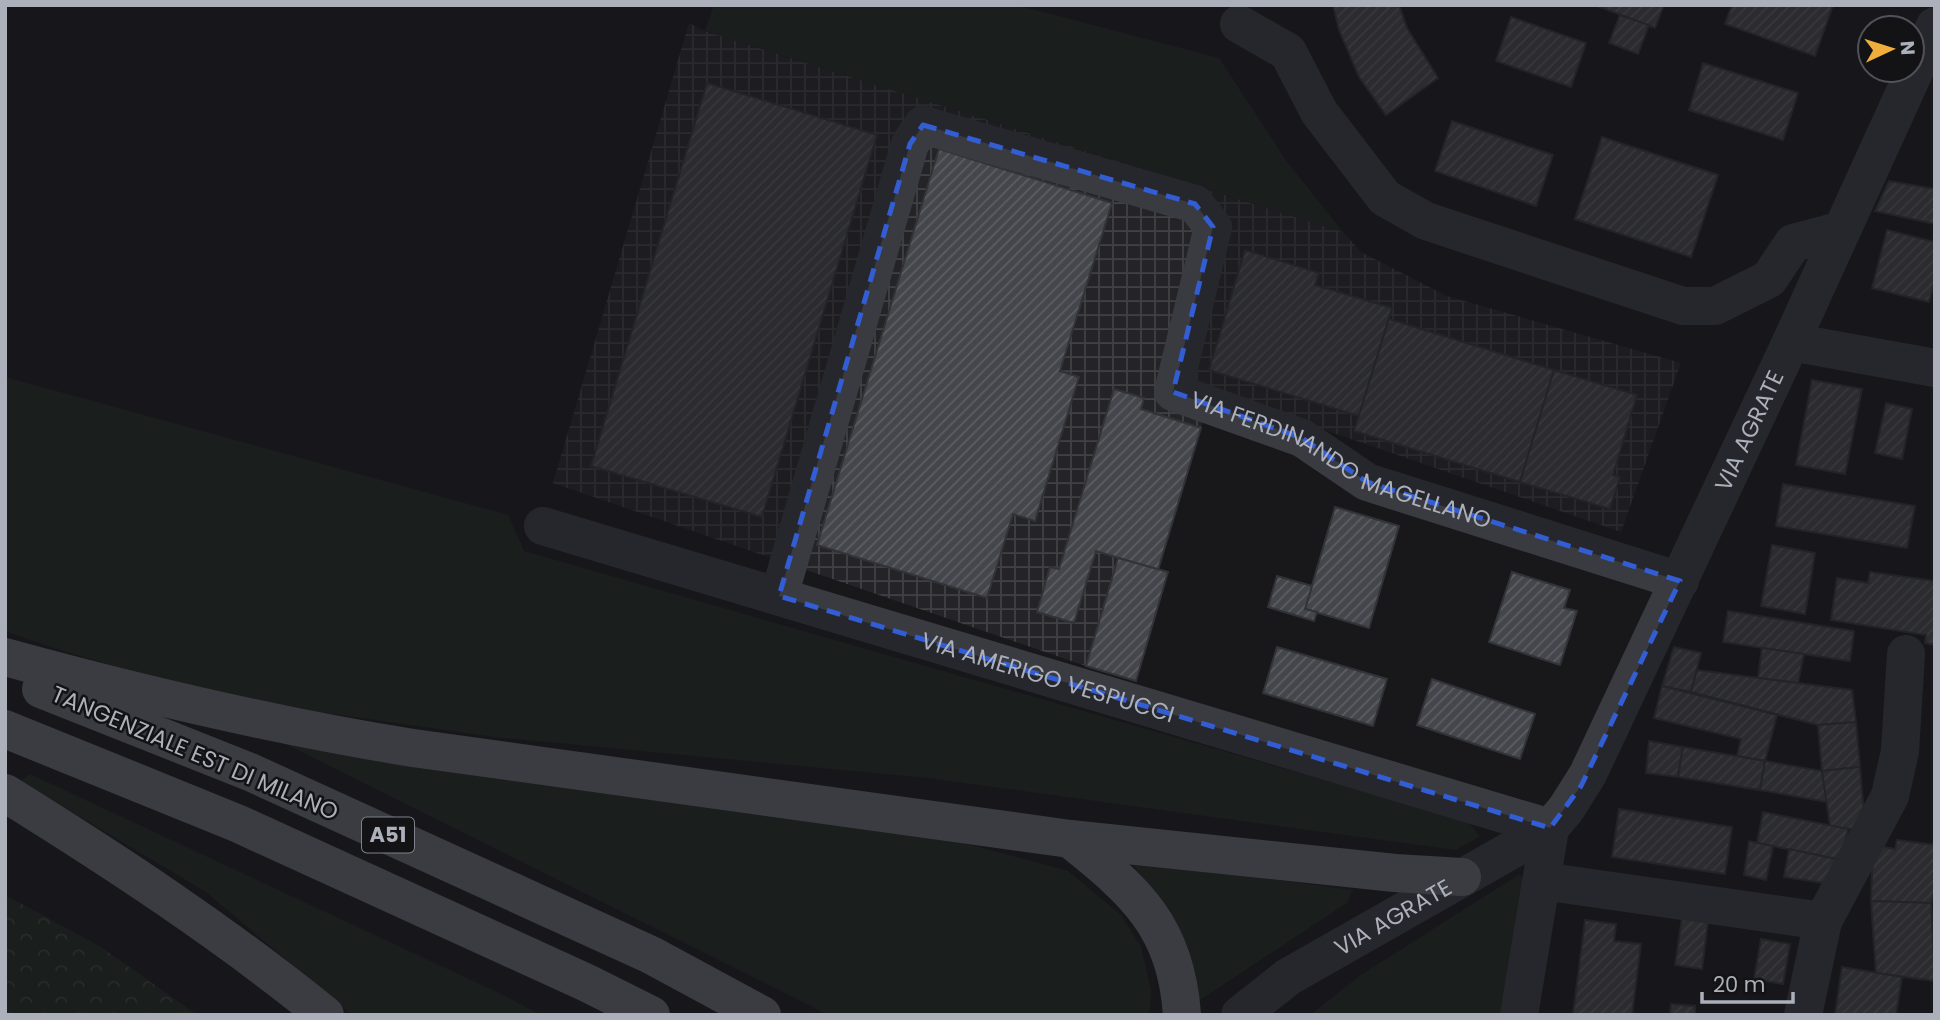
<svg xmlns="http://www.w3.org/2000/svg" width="1940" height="1020" font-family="Poppins,sans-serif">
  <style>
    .industrial { fill: url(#industrial-grid) }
    .green { fill: #1e261f }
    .forest { fill: url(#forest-crowns) }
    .building { fill: url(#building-hatch); stroke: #323337; stroke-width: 2 }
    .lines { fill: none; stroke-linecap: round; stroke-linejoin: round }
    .minor { stroke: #393b40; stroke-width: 38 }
    .highway { stroke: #656970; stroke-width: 38 }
    .marked { fill: none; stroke: #325dd4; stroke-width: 5; stroke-dasharray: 14 9; stroke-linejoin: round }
    .labels { text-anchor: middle; stroke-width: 5; stroke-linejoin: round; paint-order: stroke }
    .shield { fill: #131316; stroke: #7d8189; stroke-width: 2 }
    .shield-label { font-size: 21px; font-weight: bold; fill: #abb0ba }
    .street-label { font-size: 23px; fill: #abb0ba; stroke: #131316 }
  </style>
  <defs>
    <pattern id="industrial-grid" width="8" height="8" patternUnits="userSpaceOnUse" patternTransform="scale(1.75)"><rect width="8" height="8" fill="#242428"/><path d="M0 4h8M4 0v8" fill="none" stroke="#414145"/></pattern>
    <pattern id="forest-crowns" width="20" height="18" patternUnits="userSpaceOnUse" patternTransform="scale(1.75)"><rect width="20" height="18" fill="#1e261f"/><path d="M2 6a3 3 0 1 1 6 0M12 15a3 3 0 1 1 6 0" fill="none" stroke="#3c433d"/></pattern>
    <pattern id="building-hatch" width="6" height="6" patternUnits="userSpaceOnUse" patternTransform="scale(1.75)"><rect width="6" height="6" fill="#45464b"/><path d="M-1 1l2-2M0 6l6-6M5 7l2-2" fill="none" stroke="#5d5e63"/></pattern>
  </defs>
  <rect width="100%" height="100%" fill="#18181b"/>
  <path class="industrial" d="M689,23l16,8 638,201 18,20 86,44 234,67 -60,169 -409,-141 -54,178 10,3 -32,109 -50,-15 -533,-183z"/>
  <g class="green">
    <path d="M714,5h302l203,53 68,104 56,70 -638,-201z"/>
    <path d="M5,377l503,138 16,36 943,270 13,15 -24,14 -528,-72 -433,-41 -267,-38 -165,-48 -58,-20z"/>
    <path d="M266,734l705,111 97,26 53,44 20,32 10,44 -2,24h-320z"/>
    <path d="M30,774l471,220 40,21h-189l-146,-123 -186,-111z"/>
    <path d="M1130,860l222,30 -4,12 -154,102 -19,-79z"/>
    <path d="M1520,874l4,9 -22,132h-192l51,-40z"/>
  </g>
  <path class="forest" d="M5,895l96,52 96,68h-192z"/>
  <g class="building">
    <path d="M1333,5h66l8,23 31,50 -52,37 -27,-38 -20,-47z"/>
    <path d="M1595,5h69l-9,23z"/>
    <path d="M1732,5h101l-18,51 -90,-32z"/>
    <path d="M1620,15l29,10 -11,29 -29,-11z"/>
    <path d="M1511,17l75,26 -15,44 -75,-26z"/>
    <path d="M1703,63l95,30 -15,47 -94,-30z"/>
    <path d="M707,83l170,52 -115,382 -171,-51z"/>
    <path d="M1452,121l101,34 -17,51 -101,-35z"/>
    <path d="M1602,137l116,38 -27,82 -116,-38z"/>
    <path d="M939,149l173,54 -52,168 19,6 -44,144 -22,-7 -26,84 -170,-53z"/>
    <path d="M1889,181l46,8v35l-60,-13z"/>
    <path d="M1887,230l48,12v38l-6,22 -57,-14z"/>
    <path d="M1245,250l74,23 -4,12 77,23 -33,108 -150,-46z"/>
    <path d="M1389,319l165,51 -34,112 -166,-51z"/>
    <path d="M1554,370l83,25 -24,80 7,2 -10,32 -90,-27z"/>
    <path d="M1812,380l50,9 -17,85 -49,-9z"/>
    <path d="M1114,389l30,9 -3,11 60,19 -43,142 -62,-19 -22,72 -37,-11 13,-45 9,2z"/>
    <path d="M1886,403l26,6 -10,50 -27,-6z"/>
    <path d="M1783,484l132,22 -8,42 -131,-22z"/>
    <path d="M1335,507l64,19 -30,102 -64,-19z"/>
    <path d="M1772,545l43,8 -10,61 -44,-8z"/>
    <path d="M1118,558l50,14 -32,109 -50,-15z"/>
    <path d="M1512,572l58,18 -6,18 13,3 -17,54 -71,-23z"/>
    <path d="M1870,572l65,9v64l-10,-2 1,-8 -95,-15 6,-42 31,5z"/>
    <path d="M1277,576l35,10 -7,23 12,3 -3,9 -46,-14z"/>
    <path d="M1728,611l126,20 -4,30 -127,-19z"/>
    <path d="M1277,647l110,32 -14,47 -110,-33z"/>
    <path d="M1674,647l27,6 -10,39 -29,-6z"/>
    <path d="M1762,648l42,6 -6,29 -40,-5z"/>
    <path d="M1697,670l155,20 4,32 -38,3 -127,-33z"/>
    <path d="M1432,679l103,35 -15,45 -103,-34z"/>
    <path d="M1662,686l115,29 -12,46 -28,-5 4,-17 -87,-21z"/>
    <path d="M1856,722l4,45 -38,4 -4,-46z"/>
    <path d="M1649,741l34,6 -5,30 -32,-4z"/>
    <path d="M1683,747l82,14 -5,29 -82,-13z"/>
    <path d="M1765,761l57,10 5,31 -67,-12z"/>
    <path d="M1860,767l5,60 -17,2 -18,-3 -8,-55z"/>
    <path d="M1619,809l113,18 -7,47 -113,-17z"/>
    <path d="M1763,812l85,17 -6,31 -85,-17z"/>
    <path d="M1897,840l38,5v43l-4,15 -60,-2 2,-56 22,4z"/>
    <path d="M1749,841l24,5 -7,34 -22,-5z"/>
    <path d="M1789,849l47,10 -5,25 -47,-7z"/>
    <path d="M1871,901l60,2 4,78 -59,-8z"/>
    <path d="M1682,918l26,3 -6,48 -27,-4z"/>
    <path d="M1585,920l31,4 -2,17 27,3 -9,71h-59z"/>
    <path d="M1761,939l29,5 -7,40 -29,-5z"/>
    <path d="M1842,967l60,10 -6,38h-61z"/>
    <path d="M1671,1004l24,2v9h-25z"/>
  </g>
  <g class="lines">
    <g class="minor">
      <path d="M1239,24l49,28 31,60 66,86 41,23 257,85h32l54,-27 24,-36 49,-13"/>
      <path d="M1791,342l144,26"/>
      <path id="s1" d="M543,526l1007,302 -31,187"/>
      <path id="s2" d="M779,596l131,-452 13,-19 272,79 18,23 -40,165 129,46 65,44 313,99"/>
      <path d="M1542,881l281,40 -20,94"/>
      <path d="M1823,921l67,-125 10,-45 6,-97"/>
      <path id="s3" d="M1240,1015l48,-38 262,-149 16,-19 22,-35 203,-432 144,-316"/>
    </g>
    <g class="highway">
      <path d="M5,657c135,37 270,69 408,91l657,91 325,34 67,4"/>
      <path d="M41,689l209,83 401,183 111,60"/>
      <path d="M5,729l234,95 348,159 64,32"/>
      <path d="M5,793c111,69 219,140 320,222"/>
      <path d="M1070,839c65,52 106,87 112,176"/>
    </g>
  </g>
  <path d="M0 0H1940V1020H0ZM923,125l272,79 18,23 -40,165 129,46 65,44 313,99 -99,205 -31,42 -771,-232 131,-452z" fill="#18181b" fill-opacity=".55" fill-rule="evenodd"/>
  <path class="marked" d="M923,125l272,79 18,23 -40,165 129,46 65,44 313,99 -99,205 -31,42 -771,-232 131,-452z"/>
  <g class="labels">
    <rect class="shield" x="362" y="817.5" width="52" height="35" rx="5"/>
    <g class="shield-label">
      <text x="388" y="842">A51</text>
    </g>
    <g class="street-label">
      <text dy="8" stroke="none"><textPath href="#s3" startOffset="808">VIA AGRATE</textPath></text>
      <text dy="8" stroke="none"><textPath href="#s2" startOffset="1158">VIA FERDINANDO MAGELLANO</textPath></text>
      <text dy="8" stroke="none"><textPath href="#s1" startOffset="527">VIA AMERIGO VESPUCCI</textPath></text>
      <text transform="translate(195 753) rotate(23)" y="8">TANGENZIALE EST DI MILANO</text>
      <text dy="8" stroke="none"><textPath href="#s3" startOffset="182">VIA AGRATE</textPath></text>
    </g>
  </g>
  <rect width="1940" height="1020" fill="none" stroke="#abb0ba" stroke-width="14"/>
  <g transform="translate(1891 49) rotate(86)"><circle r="33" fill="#131316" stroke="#505258" stroke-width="2"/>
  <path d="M0-5L12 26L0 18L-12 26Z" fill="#f0ae3b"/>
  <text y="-10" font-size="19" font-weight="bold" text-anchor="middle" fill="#abb0ba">N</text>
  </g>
  <path d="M1702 992v10h91v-10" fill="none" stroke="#abb0ba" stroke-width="3.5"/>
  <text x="1713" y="992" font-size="21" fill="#abb0ba" stroke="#131316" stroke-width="5" paint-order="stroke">20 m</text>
</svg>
